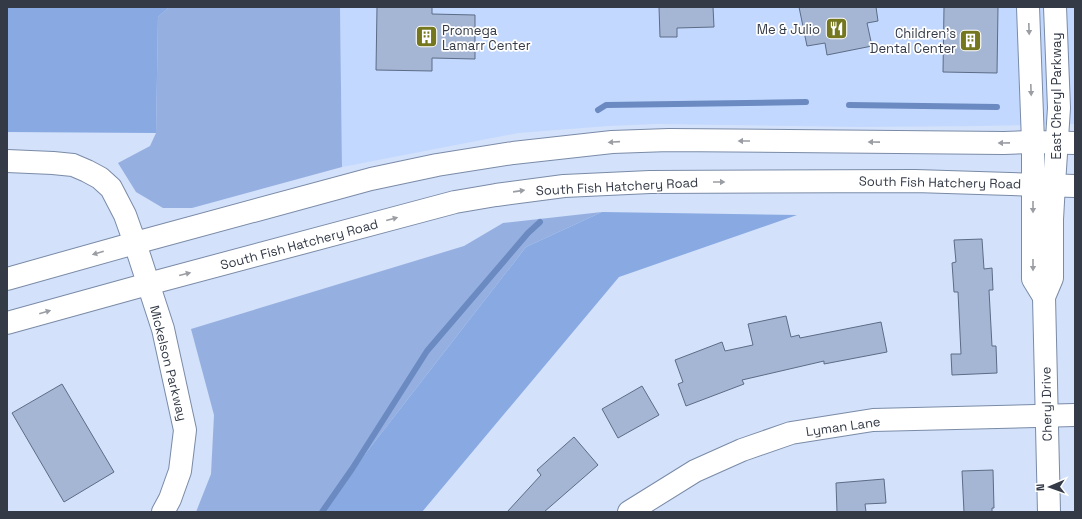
<svg xmlns="http://www.w3.org/2000/svg" width="1082" height="519" font-family="'Space Grotesk',sans-serif">
  <style>
    .built { fill: #c2d8fe }
    .green { fill: #95b0e0 }
    .forest { fill: #88a9e2 }
    .lines { fill: none; stroke-linecap: round; stroke-linejoin: round }
    .stream { stroke: #6b8ac1; stroke-width: 6 }
    .building { fill: #a5b6d4; stroke: #5c6c87 }
    .street-casing { stroke: #7a8ba7; stroke-width: 24 }
    .secondary-casing { stroke: #7a8ba7; stroke-width: 24 }
    .street { stroke: #fff; stroke-width: 22 }
    .secondary { stroke: #fff; stroke-width: 22 }
    .oneway { fill: #9a9da3 }
    .labels { text-anchor: middle; stroke-width: 3.5; stroke-linejoin: round; paint-order: stroke }
    .poi-label { font-size: 13px; fill: #343b47; stroke: #fff; text-anchor: end }
    .street-label { font-size: 13px; fill: #343b47; stroke: #fff }
  </style>
  <rect width="100%" height="100%" fill="#d3e1fa"/>
  <path class="built" d="M340,7h735v117l-96,2 -121,1 -201,-3 -49,2 -90,7 -176,34z"/>
  <g class="green">
    <path d="M169,7h171l2,160 -150,41h-29l-27,-16 -18,-29 32,-17 6,-13 2,-116z"/>
    <path d="M602,212l-76,35 -206,265h-124l15,-38 3,-59 -23,-86 273,-83 39,-23z"/>
  </g>
  <g class="forest">
    <path d="M7,7h162l-11,10 -2,116 -149,-1z"/>
    <path d="M602,212l195,3 -178,62 -197,235h-102l206,-265z"/>
  </g>
  <g class="lines">
    <g class="stream">
      <path d="M849,105l148,2"/>
      <path d="M598,110l8,-5 200,-3"/>
      <path d="M322,512l30,-43 75,-118 101,-118 12,-11"/>
    </g>
  </g>
  <g class="building">
    <path d="M377,7h55v7l43,1v44l-43,-1v13l-56,-1z"/>
    <path d="M659,7h54l1,20 -37,1v9h-17z"/>
    <path d="M799,7h77l2,14 -11,2 5,23 -45,9 -2,-12 -18,3z"/>
    <path d="M944,7h54l-1,66 -54,-1z"/>
    <path d="M982,239l2,30 8,-1 1,22h-4l3,56h4l1,27 -45,2 -1,-21h10l-3,-62h-4l-2,-29 4,-1 -2,-22z"/>
    <path d="M786,316l5,21 8,-2 1,3 81,-16 6,30 -63,12v-3l-82,19 2,4 -58,22 -8,-22 5,-2 -8,-22 47,-18 3,9 28,-6 -5,-21z"/>
    <path d="M62,384l52,88 -50,30 -52,-89z"/>
    <path d="M642,386l17,29 -41,23 -16,-29z"/>
    <path d="M574,437l24,28 -54,47h-37l34,-37 -4,-5z"/>
    <path d="M993,470l1,38h-2v4h-28l-2,-41z"/>
    <path d="M884,479l2,24 -21,1 1,8h-29l-1,-29z"/>
  </g>
  <g class="lines">
    <defs>
      <g id="street">
        <path d="M7,161l46,2 20,2 14,6 13,7 11,10 14,27 10,28 28,86 22,101 -5,41 -10,28 -7,13"/>
        <path d="M1033,184v95l11,18"/>
        <path d="M629,512l66,-41 47,-21 49,-17 82,-13 202,-5"/>
        <path d="M1049,512l-5,-215 8,-19v-59l2,-35"/>
      </g>
      <g id="secondary">
        <path d="M1028,7l5,135v42"/>
        <path d="M1054,184l5,-76 -4,-101"/>
        <path d="M7,279l128,-36 236,-64 66,-14 76,-12 99,-11 57,-2 335,3 29,-1 42,1"/>
        <path d="M7,323l141,-39 307,-82 41,-7 68,-9 86,-4 265,-1 160,5"/>
      </g>
    </defs>
    <use href="#street" class="street-casing"/>
    <use href="#secondary" class="secondary-casing"/>
    <use href="#street" class="street"/>
    <use href="#secondary" class="secondary"/>
  </g>
  <defs><path id="oneway-solid" d="M-6-.8H1V-3.2L6.5 0L1 3.2V.8H-6Z"/></defs>
  <g class="oneway">
    <use href="#oneway-solid" transform="translate(1029 29) rotate(88)"/>
    <use href="#oneway-solid" transform="translate(1031 90) rotate(88)"/>
    <use href="#oneway-solid" transform="translate(744 141) rotate(-180)"/>
    <use href="#oneway-solid" transform="translate(614 142) rotate(176)"/>
    <use href="#oneway-solid" transform="translate(874 142) rotate(-179)"/>
    <use href="#oneway-solid" transform="translate(1004 143) rotate(179)"/>
    <use href="#oneway-solid" transform="translate(719 182)"/>
    <use href="#oneway-solid" transform="translate(519 191) rotate(-8)"/>
    <use href="#oneway-solid" transform="translate(1033 207) rotate(90)"/>
    <use href="#oneway-solid" transform="translate(392 219) rotate(-15)"/>
    <use href="#oneway-solid" transform="translate(98 253) rotate(164)"/>
    <use href="#oneway-solid" transform="translate(1033 265) rotate(90)"/>
    <use href="#oneway-solid" transform="translate(185 274) rotate(-14)"/>
    <use href="#oneway-solid" transform="translate(45 312) rotate(-16)"/>
  </g>
  <defs>
    <symbol id="restaurant-square" viewBox="-11 -11 22 22"><rect x="-9" y="-9" width="18" height="18" rx="4" fill="#75771f" stroke="#fff"/><path d="M-5-6h1v4h1v-4h1v4h1v-4h1v5L-1.5 .5V6h-2V.5L-5-1ZM5-6V6H3V1.5H1.5Q1.5-4 5-6Z" fill="#fff"/></symbol>
    <symbol id="building-square" viewBox="-11 -11 22 22"><rect x="-9" y="-9" width="18" height="18" rx="4" fill="#75771f" stroke="#fff"/><path d="M-4-6H4V6H1V3H-1V6H-4ZM-2.5-4.3h1.7v1.8h-1.7ZM.8-4.3h1.7v1.8H.8ZM-2.5-1h1.7V.8h-1.7ZM.8-1h1.7V.8H.8Z" fill="#fff"/></symbol>
  </defs>
  <g fill-rule="evenodd">
    <use href="#restaurant-square" x="824" y="16" width="25" height="25"/>
    <use href="#building-square" x="414" y="24" width="25" height="25"/>
    <use href="#building-square" x="958" y="28" width="25" height="25"/>
  </g>
  <g class="labels">
    <g class="poi-label">
      <text x="820" y="34">Me &amp; Julio</text>
      <text x="442" y="35" text-anchor="start">Promega<tspan x="442" dy="15">Lamarr Center</tspan></text>
      <text x="956" y="38">Children's<tspan x="956" dy="15">Dental Center</tspan></text>
    </g>
    <g class="street-label">
      <text transform="translate(1056 96) rotate(-90)" y="5">East Cheryl Parkway</text>
      <text transform="translate(940 182) rotate(1)" y="5">South Fish Hatchery Road</text>
      <text transform="translate(617 186) rotate(-3)" y="5">South Fish Hatchery Road</text>
      <text transform="translate(299 244) rotate(-15)" y="5">South Fish Hatchery Road</text>
      <text transform="translate(169 363) rotate(76)" y="5">Mickelson Parkway</text>
      <text transform="translate(1046 404) rotate(-91)" y="5">Cheryl Drive</text>
      <text transform="translate(843 426) rotate(-8)" y="5">Lyman Lane</text>
    </g>
  </g>
  <rect width="1082" height="519" fill="none" stroke="#343b47" stroke-width="16"/>
  <g transform="translate(1050 487) rotate(268)" stroke="#ffffff" stroke-width="3" paint-order="stroke">
  <path d="M0-3L7 15L0 10L-7 15Z" fill="#343b47"/>
  <text y="-6" font-size="11" font-weight="bold" text-anchor="middle" fill="#343b47">N</text>
  </g>
</svg>
